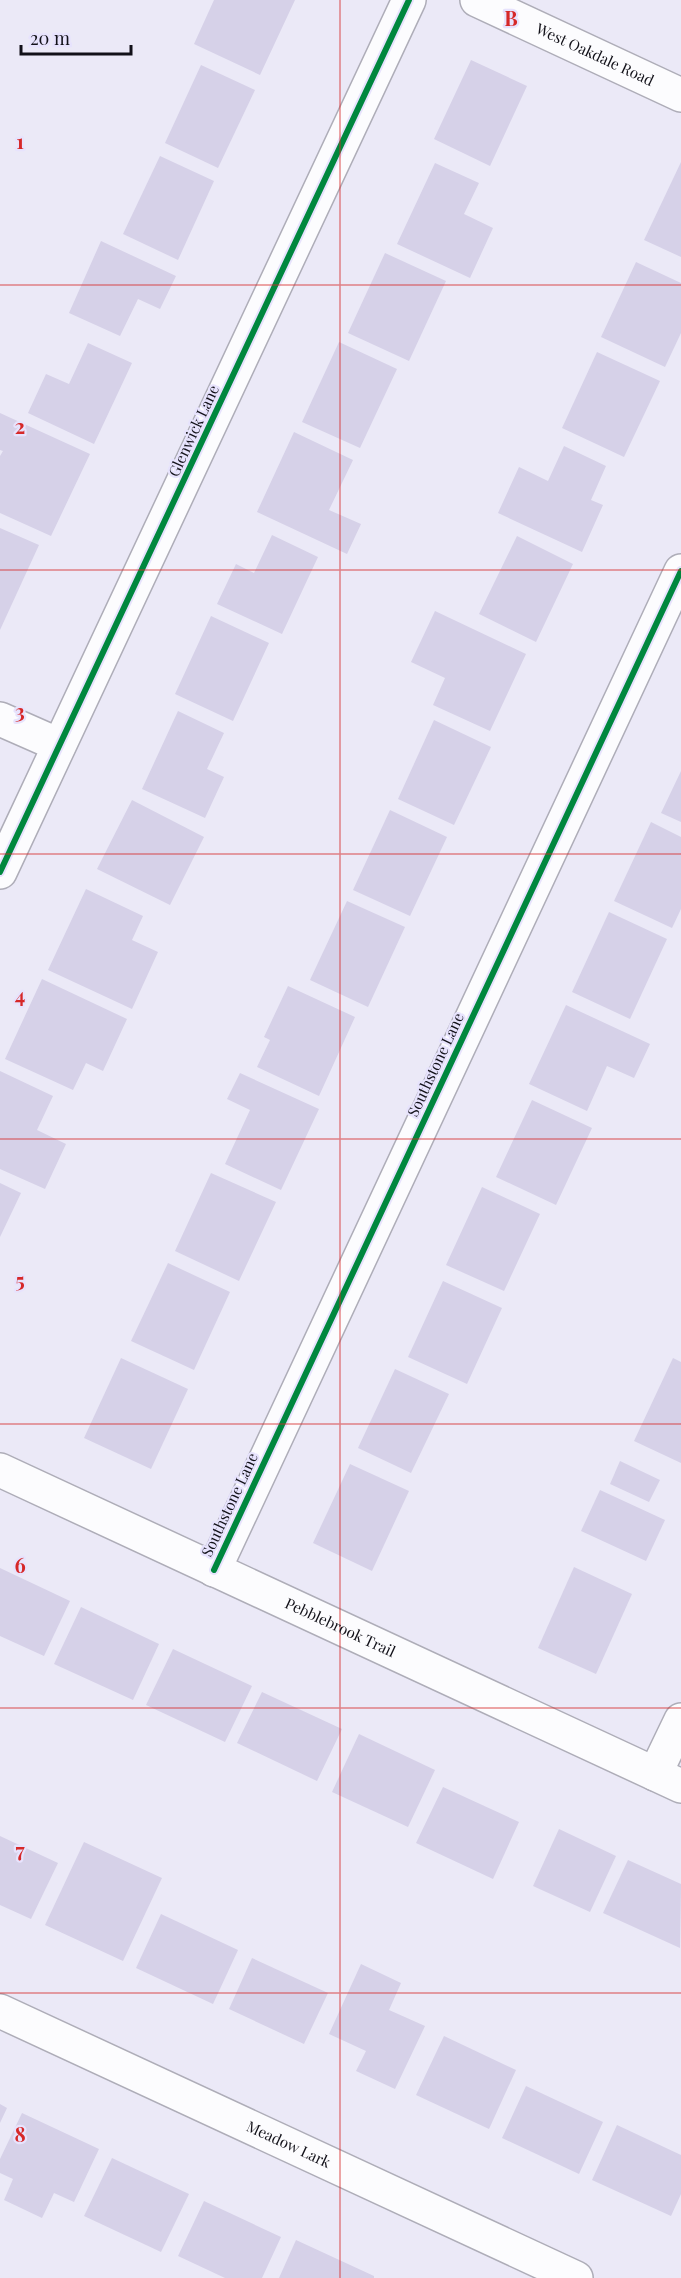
<svg xmlns="http://www.w3.org/2000/svg" width="681" height="2278" font-family="'Playfair Display',serif">
  <style>
    .building { fill: #d6d1e8 }
    .lines { fill: none; stroke-linecap: round; stroke-linejoin: round }
    .minor-casing { stroke: #aeadb8; stroke-width: 36 }
    .minor { stroke: #fcfcfe; stroke-width: 33 }
    .cycleway-casing { stroke: #e7e3fd; stroke-width: 10 }
    .cycleway { stroke: #00873e; stroke-width: 6 }
    .grid { fill: none; stroke: #d62828; stroke-width: 1.5; stroke-opacity: 0.55 }
    .labels { text-anchor: middle; stroke-width: 4.5; stroke-linejoin: round; paint-order: stroke }
    .street-label { font-size: 15px; fill: #121119; stroke: #e7e3fd }
    .grid-label { font-size: 20px; text-anchor: middle; font-weight: bold; fill: #d62828; stroke: #e7e3fd; stroke-width: 4.5; stroke-linejoin: round; paint-order: stroke }
  </style>
  <rect width="100%" height="100%" fill="#ebe9f7"/>
  <g class="building">
    <path d="M214,0h81l-35,75 -66,-31z"/>
    <path d="M471,60l56,26 -37,80 -56,-27z"/>
    <path d="M201,65l54,25 -37,78 -53,-25z"/>
    <path d="M160,156l54,25 -36,79 -55,-26z"/>
    <path d="M681,162v95l-37,-17z"/>
    <path d="M435,163l44,20 -15,31 29,14 -23,50 -73,-34z"/>
    <path d="M101,241l75,35 -16,33 -22,-10 -18,37 -51,-23z"/>
    <path d="M385,253l61,28 -37,80 -61,-28z"/>
    <path d="M636,262l45,21v50l-16,34 -64,-30z"/>
    <path d="M339,342l58,27 -37,79 -58,-26z"/>
    <path d="M88,343l44,20 -38,81 -66,-31 18,-39 23,10z"/>
    <path d="M597,352l63,29 -36,76 -62,-29z"/>
    <path d="M0,413l90,41 -39,82 -51,-23v-57l3,-5 -3,-1z"/>
    <path d="M294,432l59,28 -24,50 32,14 -14,30 -90,-42z"/>
    <path d="M564,446l42,20 -15,34 12,5 -21,47 -84,-39 21,-46 29,14z"/>
    <path d="M0,528l39,17 -39,85z"/>
    <path d="M272,535l46,22 -36,77 -65,-30 19,-40 18,9z"/>
    <path d="M517,536l56,28 -37,78 -57,-28z"/>
    <path d="M435,611l91,43 -36,77 -57,-26 12,-27 -34,-16z"/>
    <path d="M211,616l58,27 -36,78 -58,-27z"/>
    <path d="M178,711l46,22 -17,36 17,8 -19,41 -63,-29z"/>
    <path d="M434,720l57,27 -37,78 -56,-26z"/>
    <path d="M681,771v51l-20,-9z"/>
    <path d="M132,800l72,37 -34,68 -73,-36z"/>
    <path d="M390,810l57,27 -37,79 -57,-26z"/>
    <path d="M651,822l30,15v72l-9,19 -58,-27z"/>
    <path d="M86,889l57,27 -11,24 26,12 -26,57 -84,-39z"/>
    <path d="M347,901l58,26 -37,80 -58,-27z"/>
    <path d="M609,912l58,27 -37,80 -58,-27z"/>
    <path d="M42,979l85,40 -24,52 -17,-8 -13,27 -68,-31z"/>
    <path d="M288,986l67,31 -36,79 -62,-29 13,-27 -6,-3z"/>
    <path d="M566,1005l84,39 -16,34 -27,-12 -20,45 -58,-27z"/>
    <path d="M0,1071l53,25 -16,34 29,14 -21,45 -45,-20z"/>
    <path d="M240,1073l79,36 -38,81 -56,-26 25,-54 -23,-11z"/>
    <path d="M532,1100l60,28 -36,77 -60,-28z"/>
    <path d="M211,1173l65,29 -37,79 -64,-30z"/>
    <path d="M0,1183l21,10 -21,44z"/>
    <path d="M482,1187l58,27 -36,77 -58,-26z"/>
    <path d="M168,1263l62,29 -36,78 -63,-29z"/>
    <path d="M443,1281l59,27 -35,76 -59,-27z"/>
    <path d="M121,1358l67,31 -37,80 -67,-31z"/>
    <path d="M673,1358l8,4v101l-47,-22z"/>
    <path d="M395,1369l54,25 -38,79 -53,-25z"/>
    <path d="M620,1461l40,19 -11,22 -39,-18z"/>
    <path d="M350,1464l59,27 -37,80 -59,-28z"/>
    <path d="M600,1490l65,30 -19,41 -65,-30z"/>
    <path d="M574,1567l58,27 -36,80 -58,-26z"/>
    <path d="M0,1568l70,33 -26,55 -44,-20z"/>
    <path d="M81,1607l78,37 -26,56 -79,-36z"/>
    <path d="M173,1649l79,37 -27,56 -79,-37z"/>
    <path d="M262,1692l80,37 -25,52 -80,-38z"/>
    <path d="M359,1734l76,36 -27,57 -76,-35z"/>
    <path d="M443,1787l76,35 -26,57 -77,-36z"/>
    <path d="M559,1829l57,27 -26,56 -57,-26z"/>
    <path d="M0,1836l58,27 -27,56 -31,-14z"/>
    <path d="M84,1842l78,36 -39,83 -78,-36z"/>
    <path d="M628,1860l53,24 -1,64 -77,-35z"/>
    <path d="M161,1914l77,36 -25,54 -77,-36z"/>
    <path d="M252,1958l76,35 -24,51 -75,-35z"/>
    <path d="M361,1964l40,19 -12,27 36,16 -30,63 -39,-18 10,-20 -37,-17z"/>
    <path d="M444,2036l72,34 -27,59 -73,-34z"/>
    <path d="M526,2086l77,36 -24,52 -77,-36z"/>
    <path d="M0,2104l7,4 -7,15z"/>
    <path d="M22,2113l77,36 -25,53 -20,-9 -12,25 -38,-18 9,-21 -13,-6v-14z"/>
    <path d="M617,2125l64,30v39l-10,22 -79,-36z"/>
    <path d="M112,2158l77,36 -28,58 -77,-36z"/>
    <path d="M204,2201l77,36 -19,41h-37l-47,-22z"/>
    <path d="M296,2240l78,36v2h-95z"/>
  </g>
  <g class="lines">
    <defs>
      <g id="minor">
        <path id="s1" d="M477,0l204,95"/>
        <path d="M0,719l59,26"/>
        <path d="M0,872l409,-872"/>
        <path id="s2" d="M0,1470l681,316"/>
        <path d="M214,1570l467,-999"/>
        <path d="M655,1774l26,-54"/>
        <path id="s3" d="M0,2011l576,267"/>
      </g>
    </defs>
    <use href="#minor" class="minor-casing"/>
    <use href="#minor" class="minor"/>
    <defs>
      <g id="cycleway">
        <path d="M0,872l409,-872"/>
        <path d="M214,1570l467,-999"/>
      </g>
    </defs>
    <use href="#cycleway" class="cycleway-casing"/>
    <use href="#cycleway" class="cycleway"/>
  </g>
  <path class="grid" d="M340,0v2278M0,285h681M0,570h681M0,854h681M0,1139h681M0,1424h681M0,1708h681M0,1993h681"/>
  <g class="labels">
    <g class="street-label">
      <text dy="5" stroke="none"><textPath href="#s1" startOffset="130">West Oakdale Road</textPath></text>
      <text transform="translate(194 431) rotate(-65)" y="5">Glenwick Lane</text>
      <text transform="translate(436 1065) rotate(-65)" y="5">Southstone Lane</text>
      <text transform="translate(230 1505) rotate(-65)" y="5">Southstone Lane</text>
      <text dy="5" stroke="none"><textPath href="#s2" startOffset="375">Pebblebrook Trail</textPath></text>
      <text dy="5" stroke="none"><textPath href="#s3" startOffset="318">Meadow Lark</textPath></text>
    </g>
  </g>
  <g class="grid-label">
    <text x="511" y="26">B</text>
    <text x="20" y="149">1</text>
    <text x="20" y="434">2</text>
    <text x="20" y="719">3</text>
    <text x="20" y="1003">4</text>
    <text x="20" y="1288">5</text>
    <text x="20" y="1573">6</text>
    <text x="20" y="1858">7</text>
    <text x="20" y="2142">8</text>
  </g>
  <path d="M21 45v9h110v-9" fill="none" stroke="#121119" stroke-width="3"/>
  <text x="30" y="45" font-size="18" fill="#121119" stroke="#e7e3fd" stroke-width="4.5" paint-order="stroke">20 m</text>
</svg>
